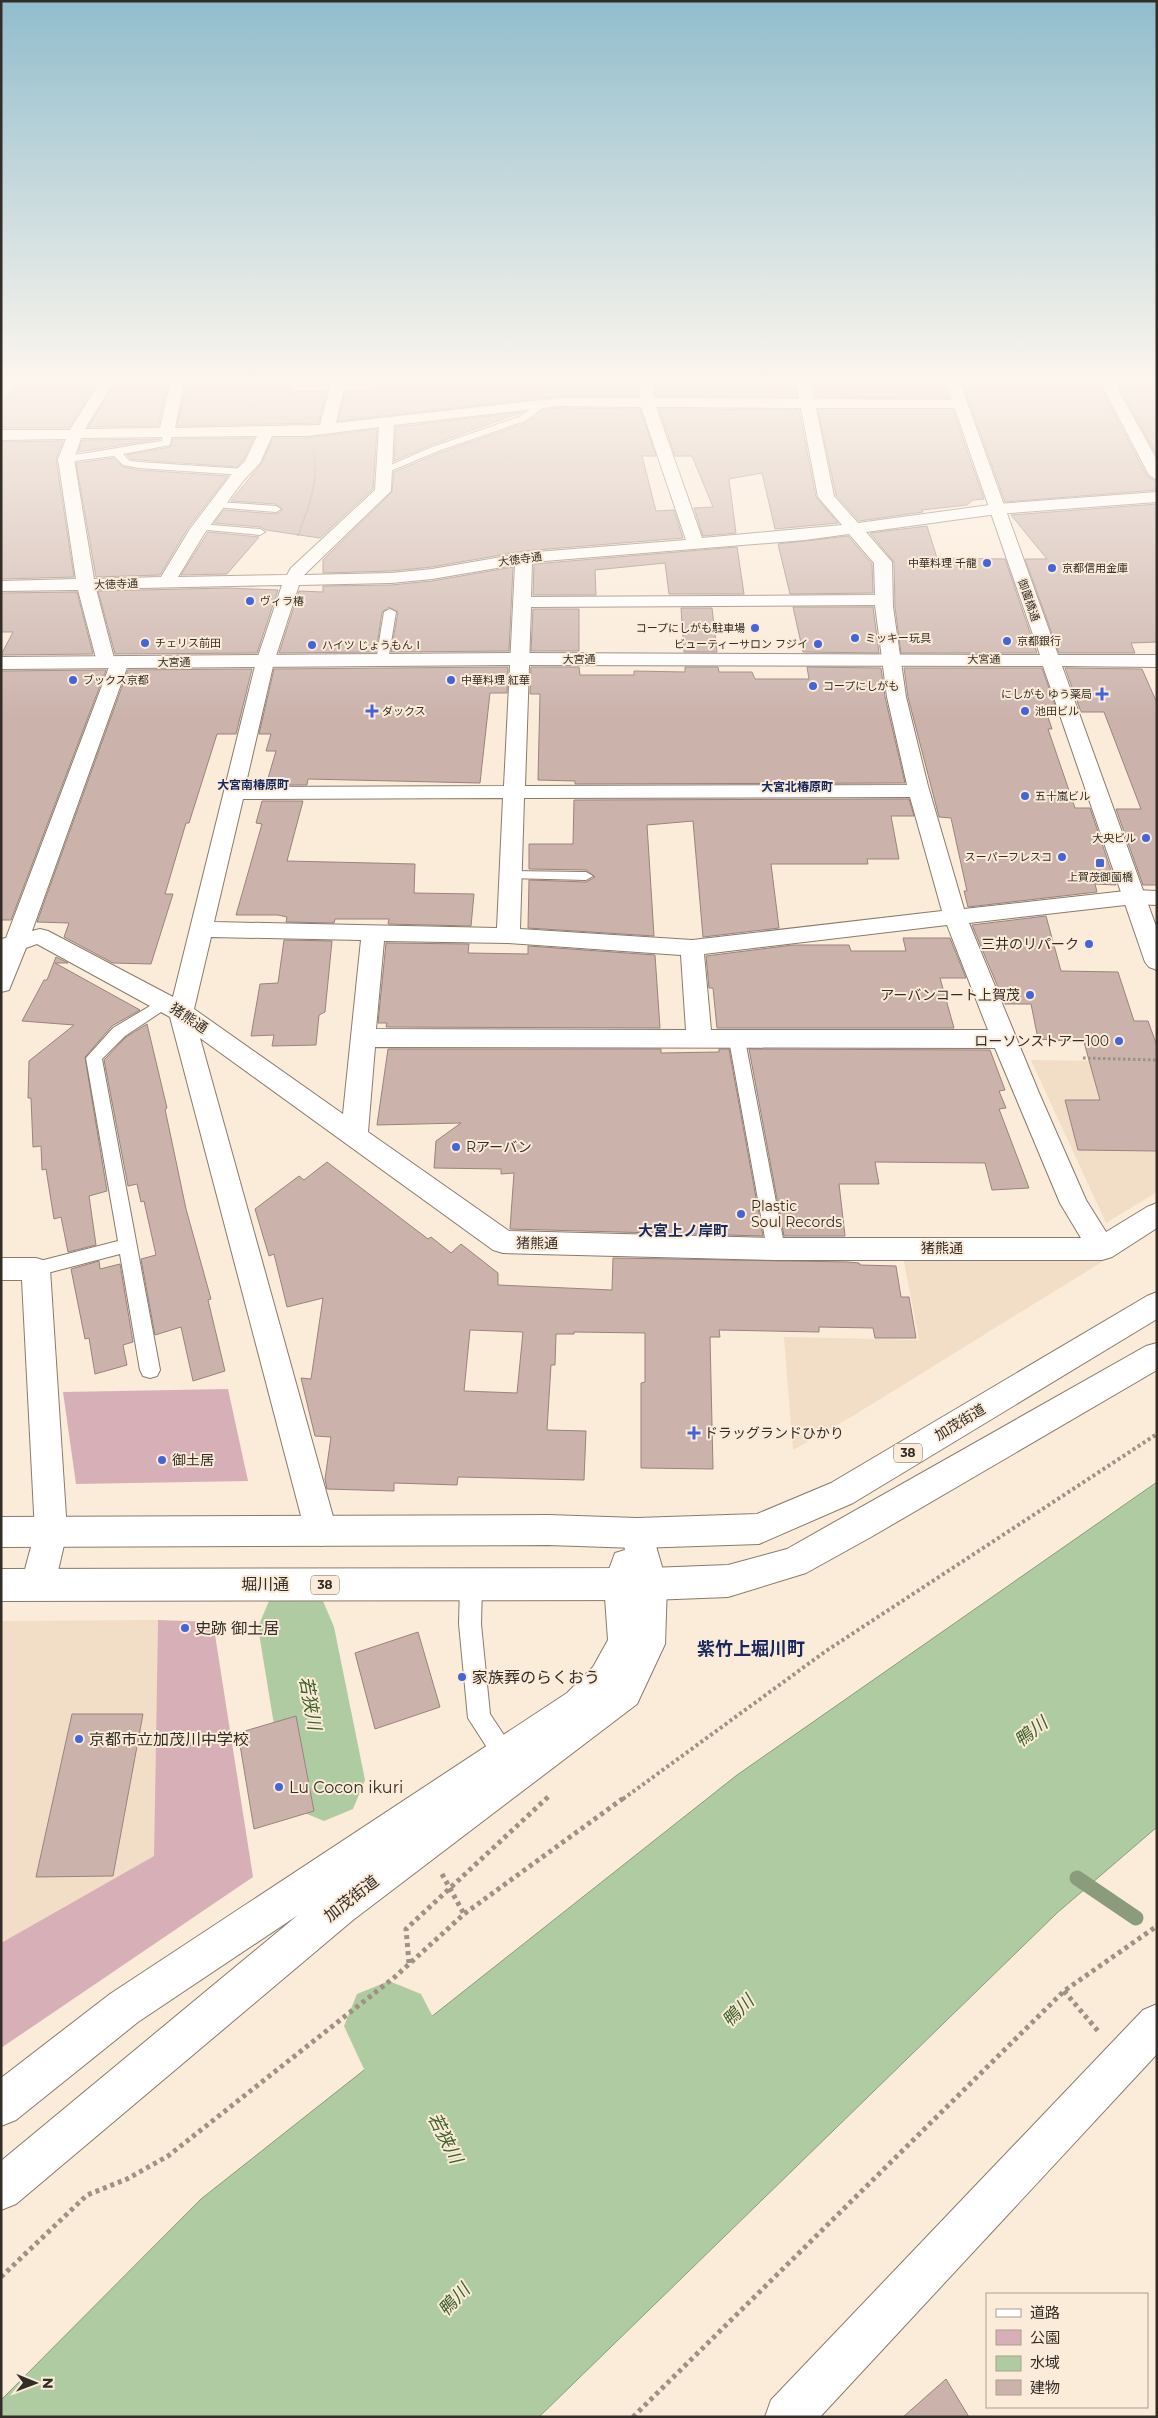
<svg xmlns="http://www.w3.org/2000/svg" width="1158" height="2418" font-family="Montserrat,'Noto Sans JP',sans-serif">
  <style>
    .built { fill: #f2ddc6 }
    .green { fill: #d7b0b7 }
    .water { fill: #afcba1; stroke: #8a9c7c }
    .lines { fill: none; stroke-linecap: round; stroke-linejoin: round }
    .stream { stroke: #8a9c7c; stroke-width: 15 }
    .river { fill: #afcba1; fill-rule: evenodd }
    .building { fill: #cbb3ac; stroke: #9a837c; fill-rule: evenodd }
    .lane-casing { stroke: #897b6b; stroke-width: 2 }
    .street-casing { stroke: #897b6b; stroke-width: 2 }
    .secondary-casing { stroke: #897b6b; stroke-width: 2 }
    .primary-casing { stroke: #897b6b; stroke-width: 2 }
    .path-far3 { stroke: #9d9285; stroke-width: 2; stroke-dasharray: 1 1; stroke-linecap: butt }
    .path-far2 { stroke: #9d9285; stroke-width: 3; stroke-dasharray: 2.5 2.5; stroke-linecap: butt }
    .path-far1 { stroke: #9d9285; stroke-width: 4; stroke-dasharray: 3 3; stroke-linecap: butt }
    .path { stroke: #9d9285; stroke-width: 5; stroke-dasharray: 4 4; stroke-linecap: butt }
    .lane { fill: #fff; fill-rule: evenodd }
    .street { fill: #fff; fill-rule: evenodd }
    .secondary { fill: #fff; fill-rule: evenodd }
    .primary { fill: #fff; fill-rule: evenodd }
    .poi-dot { fill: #4465d8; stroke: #fbebd9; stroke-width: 2 }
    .labels { text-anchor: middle; stroke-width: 4; stroke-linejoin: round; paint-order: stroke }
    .far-street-label { font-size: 11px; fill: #332d27; stroke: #fbebd9 }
    .far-poi-label { font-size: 11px; fill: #332d27; stroke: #fbebd9; text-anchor: start }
    .far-neighbourhood-label { font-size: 12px; font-weight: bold; fill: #18285f; stroke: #fbebd9 }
    .shield { fill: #fbebd9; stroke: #6f665c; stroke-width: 1 }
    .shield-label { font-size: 12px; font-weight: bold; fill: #332d27 }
    .poi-label { font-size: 14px; fill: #332d27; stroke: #fbebd9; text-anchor: start }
    .street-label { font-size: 14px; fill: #332d27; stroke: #fbebd9 }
    .neighbourhood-label { font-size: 15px; font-weight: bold; fill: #18285f; stroke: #fbebd9 }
    .near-street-label { font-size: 16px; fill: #332d27; stroke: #fbebd9 }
    .near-poi-label { font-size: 16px; fill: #332d27; stroke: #fbebd9; text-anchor: start }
    .near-neighbourhood-label { font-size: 18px; font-weight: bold; fill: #18285f; stroke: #fbebd9 }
    .near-water-label { font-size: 18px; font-style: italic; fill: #3d6128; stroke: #fbebd9 }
  </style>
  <rect width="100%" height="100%" fill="#fbebd9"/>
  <g class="built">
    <path d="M1031,1060l126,2v130l-51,31z"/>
    <path d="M1118,1252l-262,162 -63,36 -9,-113 135,3 -16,-84z"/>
    <path d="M158,1620l-4,236 -153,87v-322z"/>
  </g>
  <g class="green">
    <path d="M228,1389l20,92 -172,3 -13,-92z"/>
    <path d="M158,1620l55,2 40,255 -252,171v-105l153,-87z"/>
  </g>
  <path class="water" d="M1157,1482v345l-100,86 -518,504h-538v-17l200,-201 536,-424z"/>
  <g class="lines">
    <path class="stream" d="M1077,1878l59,40"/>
    <g class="river">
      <path d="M296,1591l27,10 11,26 31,153 -12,29 -29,12 -29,-12 -12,-29 -25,-153 11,-26z"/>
      <path d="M389,1981l32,13 47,91 14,33 -14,33 -33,14 -33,-14 -58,-125 13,-32z"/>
    </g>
  </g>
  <g class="building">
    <path d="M18,380h81l-30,48h-68v-24z"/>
    <path d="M117,380h52l-11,46 -70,1z"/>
    <path d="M187,380h108l-5,12 37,-1 -8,32 -142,3z"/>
    <path d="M376,380h261l1,16h-78l-222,25 7,-30 30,-1z"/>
    <path d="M655,380h118l1,1 20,1 3,15 -141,-1z"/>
    <path d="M877,380h66l6,18 -133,-1 -4,-15 66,1z"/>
    <path d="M961,380l136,1 50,95 10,6v8l-152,12z"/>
    <path d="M1116,381h41v75z"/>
    <path d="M560,408l80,1 16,47h-14l14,55 18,-1 9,28 -159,13 -92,16 -41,4 -68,2v-13l69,-68 2,-20 45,-19 87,-30 17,-13z"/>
    <path d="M659,409l140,1 17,87 22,26 -63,6 -13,-56 -33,6 7,54 -33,3 -9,-28 19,-1 -21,-51h-17z"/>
    <path d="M818,410h135l31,89 -11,1 -6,5 -45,5 1,2 -64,9 -23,-26z"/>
    <path d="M523,412l-92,33 -37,16 2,-34z"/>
    <path d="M377,429l-4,60 -53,49 -54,-8 -6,-3 -46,-4 10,-13 52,4 7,-4 -7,-6 -45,-3 30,-37 12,-26h34z"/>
    <path d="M254,438l-11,22 -6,7 -98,-7 -8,-1 -4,-4 43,-8 3,-8z"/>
    <path d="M160,439l-82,13 4,-12z"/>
    <path d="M63,441l-7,18 18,118 -73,2v-137z"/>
    <path d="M113,458l10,9 16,3 89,6 -40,52 -28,47 -64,2 -20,-114z"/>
    <path d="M1157,504v138l-26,1 4,10h-76l-34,-94h22l-36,-44z"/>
    <path d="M927,526l10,32 68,1 32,94h-136l-6,-46 -1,-45 -24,-29z"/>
    <path d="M208,532l51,5 -32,37 -46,1z"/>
    <path d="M848,536l24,28 1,29 -83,1 -12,-50z"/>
    <path d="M737,547l7,47h-75l-4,-31 -70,7 1,25h-63l1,-31z"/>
    <path d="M513,567l-4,84 -118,1 7,-40 -9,-5 -7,5 -6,40 -97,1 20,-62 24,1v-6l68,-1 41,-4z"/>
    <path d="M228,588l50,2 -21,63 -142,1 -17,-63z"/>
    <path d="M77,592l16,62 -92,1 12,-23h-12v-39z"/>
    <path d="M793,607h80l6,46 -76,-1z"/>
    <path d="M681,608h31l5,44h-33z"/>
    <path d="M533,609h46v42h-48z"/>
    <path d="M508,667l-1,26h-17l-10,90 -172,-4 -1,6h-41l10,-34h-10l5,-17h-12l15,-65z"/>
    <path d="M531,667h48l1,8h54v-4l51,1v-5h33l1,5h33l3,7h54l-2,-12 74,1 4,29 20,86 -330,1v-3l-37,-1 2,-86h-10z"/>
    <path d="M904,668h138l15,43h-11l6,18h-4l27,79h15l26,77 -21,-1 2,8 -129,15 -4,-16h3l-16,-73 -12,-1 -31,-120z"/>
    <path d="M1065,668l77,1 15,34v182h-14l-27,-76h25l-37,-97h-23z"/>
    <path d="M252,669l-16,65h-19l-28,89h-3l-21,71h8l-22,70 -38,-1 -49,-26 5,-14 -32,-1 91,-252z"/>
    <path d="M106,670l-95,250h-10v-249z"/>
    <path d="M909,799l5,17h-23l8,43h-32l1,5h-97l8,64 -76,9 -10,-116 -46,4 7,111 -126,-8 1,-48 57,2 9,-5 -9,-7 -57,-1v-25h44l1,-44z"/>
    <path d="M262,801h41l-16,60 128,3 -1,29 60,1 -3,32 -83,-2 1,-5h-54l-1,4 -48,-1 1,-5 -9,-2h-42l26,-91 -6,-1z"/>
    <path d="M1046,916l15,55 57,1 16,49h14l9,25v105l-79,-1 -13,-50h35l-16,-58 -46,-3 -7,-35h-26l-33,-79z"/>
    <path d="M903,938h47l16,40h-26l14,50h-237l-4,-40h-4l-3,-32 87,-11h56l2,6h55z"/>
    <path d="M284,940l48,1 -7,71 -6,3 -3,30 -44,1 2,-11 -23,1 9,-52 18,-1z"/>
    <path d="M386,943l83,1 -1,9 60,1v-8l127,9 5,73 -274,-1 1,-4h-9z"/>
    <path d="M56,957l12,6h-13l85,47 -28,16 -27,31 22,134 -18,5 7,49 -28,7 -7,-35 -7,2 -8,-50 -4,1 -1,-24 -8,1 -2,-49h-3l1,-37 45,-36 -52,-4 22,-41h3z"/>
    <path d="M147,1024l20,84 -2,1 21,100 25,90 -3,1 17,71 -32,10 -12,-54 -26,8 -14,-76 15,-4 -12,-54 -3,1 -4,-18 -9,2 -24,-126 22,-23z"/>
    <path d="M388,1049h273v4l58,-1v-3h10l34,187 -253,-7 4,-56 -13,1v-5l-67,-1 2,-27 25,-18 -84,2z"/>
    <path d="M749,1049l241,1 15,40 -6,1 7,17 -7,1 30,79 -37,2 -7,-27 -110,-1 4,22h-40l6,52h-61z"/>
    <path d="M327,1162l101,77 3,-2 20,16 10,-9 37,29v12l114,5 1,-32 235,4 11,1 1,2 36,1 5,31h8l7,41h-41l-2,-10 -54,-1v5l-100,-2 1,7h-10l3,132 -72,-1v-85l4,-1v-49l-71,-1v2h-18l-1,31h-4l-4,65 39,1 -2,49 -126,-3 -1,8 -63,-2v8l-67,-2 -2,-10 6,-42 -16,-1 -14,-58 10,1 12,-81 -36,9 -13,-53 -5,2 -14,-47 44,-33 5,4zM470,1330l53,2 -6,61 -53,-2z"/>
    <path d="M99,1261l1,8 20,-5 13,78 -10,3 4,20 -32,9 -6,-36 -4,1 -14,-70z"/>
    <path d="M418,1632l22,75 -65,22 -20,-76z"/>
    <path d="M72,1714h71l-30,162 -77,1z"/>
    <path d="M296,1716l18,95 -60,18 -16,-96z"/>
    <path d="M946,2379l23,38h-66z"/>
  </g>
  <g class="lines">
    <defs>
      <g id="lane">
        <path d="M540,402l8,2 -23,17 -87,30 -50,21 -4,1 -5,-3 53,-23 87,-30z"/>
        <path d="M167,429l5,3 -2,13 -47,9 7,7 9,1 105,7 5,3 -5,3 -105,-7 -16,-3 -9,-9 -48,6 -5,-3 5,-3c33,-4 64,-11 96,-15v-9z"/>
        <path d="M218,502l58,4 5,3 -5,3 -62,-5 -1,-2z"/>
        <path d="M201,524l59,5 5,3 -5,3 -63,-6v-4z"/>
        <path d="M390,609l6,3 -8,49 -6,4 -6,-4 8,-49z"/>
        <path d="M510,871l76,1 7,4 -7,4 -81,-2 -2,-3z"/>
        <path d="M165,997l5,1 3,4 -3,4 -45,30 -23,23 58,311 -3,6 -7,2 -7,-2 -3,-6 -20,-116 -84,22 -6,-2 -3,-5 3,-5 6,-2 82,-21 -32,-183 27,-30z"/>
        <path d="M737,1035l6,1 2,4 40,209 -3,5 -6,2 -6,-2 -3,-5 -38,-209 2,-4z"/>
        <path d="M471,1575l8,3 3,7 -1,39 9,90 27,41 -4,8 -8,4 -8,-4 -29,-45 -9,-94 1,-39 3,-7z"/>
      </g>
      <g id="street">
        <path d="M101,380h14l-30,49 75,-1 11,-48h14l-10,48 145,-3 12,-45h14l-10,43 224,-25h80l-1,-18h14l1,18 145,1 -3,-19h14l4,19 146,1 7,4 -7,4h-144l18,88 24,27 139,-19 160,-12v10l-160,12 -131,18 26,30 1,45 13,90 22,89 36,123 170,-19 23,1v14l-23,-1 -165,19 70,170 47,107 20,32 41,-25 10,-4v25l-45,29 -10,3h-326l-273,-7 -10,-3 -293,-212 137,493 -4,10 -12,5 -12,-5 -4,-10 -135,-514 -133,-73 -11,4 -17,42 -8,2v-53l5,-1 103,-271 -10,-1 -2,-4 -19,-72 -77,1v-10l75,-2 -18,-120 8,-20 -65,1v-10h69zM560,406l81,1 45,133 -162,13 -92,16 -41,4 -87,2 87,-84 3,-66zM656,407l145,1 17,89 24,28 -140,13zM379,427l-4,63 -84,78 -4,7 -109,2 26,-43 39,-53 17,-18 12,-27h35zM257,436l-12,25 -14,14 -41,54 -29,48 -67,2 -20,-120 7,-21zM849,534l25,29 1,32 -344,2 1,-35 273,-22zM515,565l-11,221 -259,1 29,-125 25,-77 92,-2 41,-4zM282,585l-26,77 -83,335 -125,-66 -8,-2 -8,2 97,-269 -2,-4h-13l-18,-69zM875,605l12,92 20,88 -382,1 6,-179zM910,797l32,114 -250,29 -172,-11 4,-131zM503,798l-6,130 -283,-6 29,-123zM947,925l41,105h-277l-7,-76zM211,937l150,3 -18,174 -149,-105zM384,941l124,2 173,12 5,75 -310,-1zM375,1047l620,1 65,155 21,35h-305l-267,-7 -141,-99z"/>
        <path d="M1099,380h14l44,80v20l-8,-5z"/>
        <path d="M1,1258h35l10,3 4,8 17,263 -12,52 -5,11 -12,5 -12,-5 -5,-11 14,-52 -13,-252h-21z"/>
        <path d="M1157,2004v50l-337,363h-55l6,-17 372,-390z"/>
      </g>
      <g id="secondary">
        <path d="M945,380h14l99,275h99v12l-95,-1 95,263v41l-8,-3 -4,-5 -102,-296 -524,-1 -518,4v-12l518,-4 521,2z"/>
        <path d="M637,1518l12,4 18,62 -2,60 -28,60 -284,216 -337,284 -15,6v-49l297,-246 -160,107 -122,98 -15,6v-48l109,-84 457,-301 26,-26 15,-27 -4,-57 11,-30 10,-3 -4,-17 4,-11z"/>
      </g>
      <g id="primary">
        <path d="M1157,1292v27l-304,184 -94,41 -122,4 -89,-3 -547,2v-30l547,-2 89,3 120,-4 74,-31 316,-187z"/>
        <path d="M1157,1343v27l-286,167 -65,36 -78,24 -78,3 -649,1v-32l649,-1 78,-3 59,-16 359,-203z"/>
      </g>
    </defs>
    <use href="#lane" class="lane-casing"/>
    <use href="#street" class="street-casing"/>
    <use href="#secondary" class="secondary-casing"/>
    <use href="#primary" class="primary-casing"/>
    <path class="path-far3" d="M298,536c10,-29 21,-52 16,-83"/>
    <path class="path-far2" d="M1083,1058l74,2"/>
    <g class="path-far1">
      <path d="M546,1799l2,-2"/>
      <path d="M623,1799l203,-148 331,-217"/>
    </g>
    <g class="path">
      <path d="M442,1874l22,40"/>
      <path d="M409,1963l-3,-34 142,-132"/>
      <path d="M1064,1991l34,40"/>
      <path d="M1,2277l86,-82 40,-16 41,-23 228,-180 68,-62 161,-117"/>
      <path d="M633,2417l431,-426 93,-65"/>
    </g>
    <use href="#lane" class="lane"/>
    <use href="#street" class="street"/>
    <use href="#secondary" class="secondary"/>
    <use href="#primary" class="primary"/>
  </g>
  <linearGradient id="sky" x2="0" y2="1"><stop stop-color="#91bdcc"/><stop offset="0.53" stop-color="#fdf6ee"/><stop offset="1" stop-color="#fdf6ee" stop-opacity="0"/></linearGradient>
  <rect width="1158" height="718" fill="url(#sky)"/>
  <g class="poi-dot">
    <circle cx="987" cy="563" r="5"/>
    <circle cx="1052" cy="568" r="5"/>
    <circle cx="250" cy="601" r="5"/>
    <circle cx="755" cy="628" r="5"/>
    <circle cx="855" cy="638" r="5"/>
    <circle cx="1007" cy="641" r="5"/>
    <circle cx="145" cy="643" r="5"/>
    <circle cx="818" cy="644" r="5"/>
    <circle cx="312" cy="645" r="5"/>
    <circle cx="73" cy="680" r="5"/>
    <circle cx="451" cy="680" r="5"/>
    <circle cx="813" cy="686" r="5"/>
    <path d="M1099.5 686.5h5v5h5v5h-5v5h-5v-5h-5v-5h5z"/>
    <path d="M369.5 703.5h5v5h5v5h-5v5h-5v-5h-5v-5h5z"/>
    <circle cx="1025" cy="711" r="5"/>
    <circle cx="1025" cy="796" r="5"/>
    <circle cx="1146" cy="838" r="5"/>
    <circle cx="1062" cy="857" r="5"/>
    <rect x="1095" y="858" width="10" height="10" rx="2.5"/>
    <circle cx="1089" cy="944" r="5"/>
    <circle cx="1030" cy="995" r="5"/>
    <circle cx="1119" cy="1041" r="5"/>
    <circle cx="456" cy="1147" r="5"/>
    <circle cx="741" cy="1214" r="5"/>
    <path d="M691.5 1425.5h5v5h5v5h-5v5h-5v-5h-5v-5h5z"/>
    <circle cx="162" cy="1460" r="5"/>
    <circle cx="185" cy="1628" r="5"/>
    <circle cx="462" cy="1677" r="5"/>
    <circle cx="79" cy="1739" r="5"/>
    <circle cx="279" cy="1787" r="5"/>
  </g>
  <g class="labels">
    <g class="far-street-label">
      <text transform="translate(520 559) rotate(-8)" y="4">大徳寺通</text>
      <text transform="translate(116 584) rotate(-2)" y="4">大徳寺通</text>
      <text transform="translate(1029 600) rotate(71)" y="4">御薗橋通</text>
      <text x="579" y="663">大宮通</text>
      <text transform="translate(984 659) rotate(-1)" y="4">大宮通</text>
      <text x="174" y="666">大宮通</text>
    </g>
    <g class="far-poi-label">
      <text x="977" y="567" text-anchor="end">中華料理 千龍</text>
      <text x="1062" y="572">京都信用金庫</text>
      <text x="260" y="605">ヴィラ椿</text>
      <text x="745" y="632" text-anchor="end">コープにしがも駐車場</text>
      <text x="865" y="642">ミッキー玩具</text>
      <text x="1017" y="645">京都銀行</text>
      <text x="155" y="647">チェリス前田</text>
      <text x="808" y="648" text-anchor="end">ビューティーサロン フジイ</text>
      <text x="322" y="649">ハイツ じょうもんⅠ</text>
      <text x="83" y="684">ブックス京都</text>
      <text x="461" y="684">中華料理 紅華</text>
      <text x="823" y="690">コープにしがも</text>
      <text x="1092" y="698" text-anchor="end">にしがも ゆう薬局</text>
      <text x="382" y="715">ダックス</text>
      <text x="1035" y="715">池田ビル</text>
      <text x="1035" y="800">五十嵐ビル</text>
      <text x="1136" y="842" text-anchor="end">大央ビル</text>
      <text x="1052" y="861" text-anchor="end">スーパーフレスコ</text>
      <text x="1100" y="881" text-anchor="middle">上賀茂御薗橋</text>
    </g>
    <g class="far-neighbourhood-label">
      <text x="253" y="789">大宮南椿原町</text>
      <text x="797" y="791">大宮北椿原町</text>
    </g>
    <g class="shield">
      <rect x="894" y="1443.5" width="28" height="19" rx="4"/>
      <rect x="311" y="1575.5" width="28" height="19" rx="4"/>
    </g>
    <g class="shield-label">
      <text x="908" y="1457">38</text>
      <text x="325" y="1589">38</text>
    </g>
    <g class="poi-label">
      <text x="1079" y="949" text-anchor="end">三井のリパーク</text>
      <text x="1020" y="1000" text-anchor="end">アーバンコート上賀茂</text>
      <text x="1109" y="1046" text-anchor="end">ローソンストアー100</text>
      <text x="466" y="1152">Rアーバン</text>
      <text x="751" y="1211">Plastic<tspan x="751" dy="16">Soul Records</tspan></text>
      <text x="704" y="1438">ドラッグランドひかり</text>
      <text x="172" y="1465">御土居</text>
    </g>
    <g class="street-label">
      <text transform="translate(189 1018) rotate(34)" y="5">猪熊通</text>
      <text transform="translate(537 1243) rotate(1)" y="5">猪熊通</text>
      <text x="942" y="1253">猪熊通</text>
      <text transform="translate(960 1422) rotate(-31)" y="5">加茂街道</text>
    </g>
    <g class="neighbourhood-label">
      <text x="683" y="1236">大宮上ノ岸町</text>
    </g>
    <g class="near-street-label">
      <text x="265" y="1590">堀川通</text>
      <text transform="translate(351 1898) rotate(-38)" y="6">加茂街道</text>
    </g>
    <g class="near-poi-label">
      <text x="195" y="1634">史跡 御土居</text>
      <text x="472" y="1683">家族葬のらくおう</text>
      <text x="89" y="1745">京都市立加茂川中学校</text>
      <text x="289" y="1793">Lu Cocon ikuri</text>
    </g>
    <g class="near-neighbourhood-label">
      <text x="751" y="1655">紫竹上堀川町</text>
    </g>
    <g class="near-water-label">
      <text transform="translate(310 1703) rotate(80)" y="6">若狭川</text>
      <text transform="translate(1031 1732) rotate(-38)" y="6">鴨川</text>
      <text transform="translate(738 2011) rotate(-45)" y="6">鴨川</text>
      <text transform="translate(445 2138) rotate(63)" y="6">若狭川</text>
      <text transform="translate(454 2300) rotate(-47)" y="6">鴨川</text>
    </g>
  </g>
  <rect width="1158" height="2418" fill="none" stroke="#332d27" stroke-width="5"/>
  <rect x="986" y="2293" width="162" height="115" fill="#fbebd9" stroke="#ab9f92"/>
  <rect x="996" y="2309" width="25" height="8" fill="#ffffff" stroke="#ab9f92"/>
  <text x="1030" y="2318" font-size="15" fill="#332d27">道路</text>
  <rect x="996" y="2330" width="25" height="15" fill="#d7b0b7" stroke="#ab9f92"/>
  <text x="1030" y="2343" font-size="15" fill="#332d27">公園</text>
  <rect x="996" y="2356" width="25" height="15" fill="#afcba1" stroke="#ab9f92"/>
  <text x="1030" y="2368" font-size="15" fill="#332d27">水域</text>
  <rect x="996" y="2380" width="25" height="15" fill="#cbb3ac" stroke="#ab9f92"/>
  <text x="1030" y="2393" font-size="15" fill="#332d27">建物</text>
  <g transform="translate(35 2383) rotate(91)" stroke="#fbebd9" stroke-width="4" paint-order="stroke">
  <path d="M0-4L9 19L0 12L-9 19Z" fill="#332d27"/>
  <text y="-8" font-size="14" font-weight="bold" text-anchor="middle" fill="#332d27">N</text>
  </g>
</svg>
